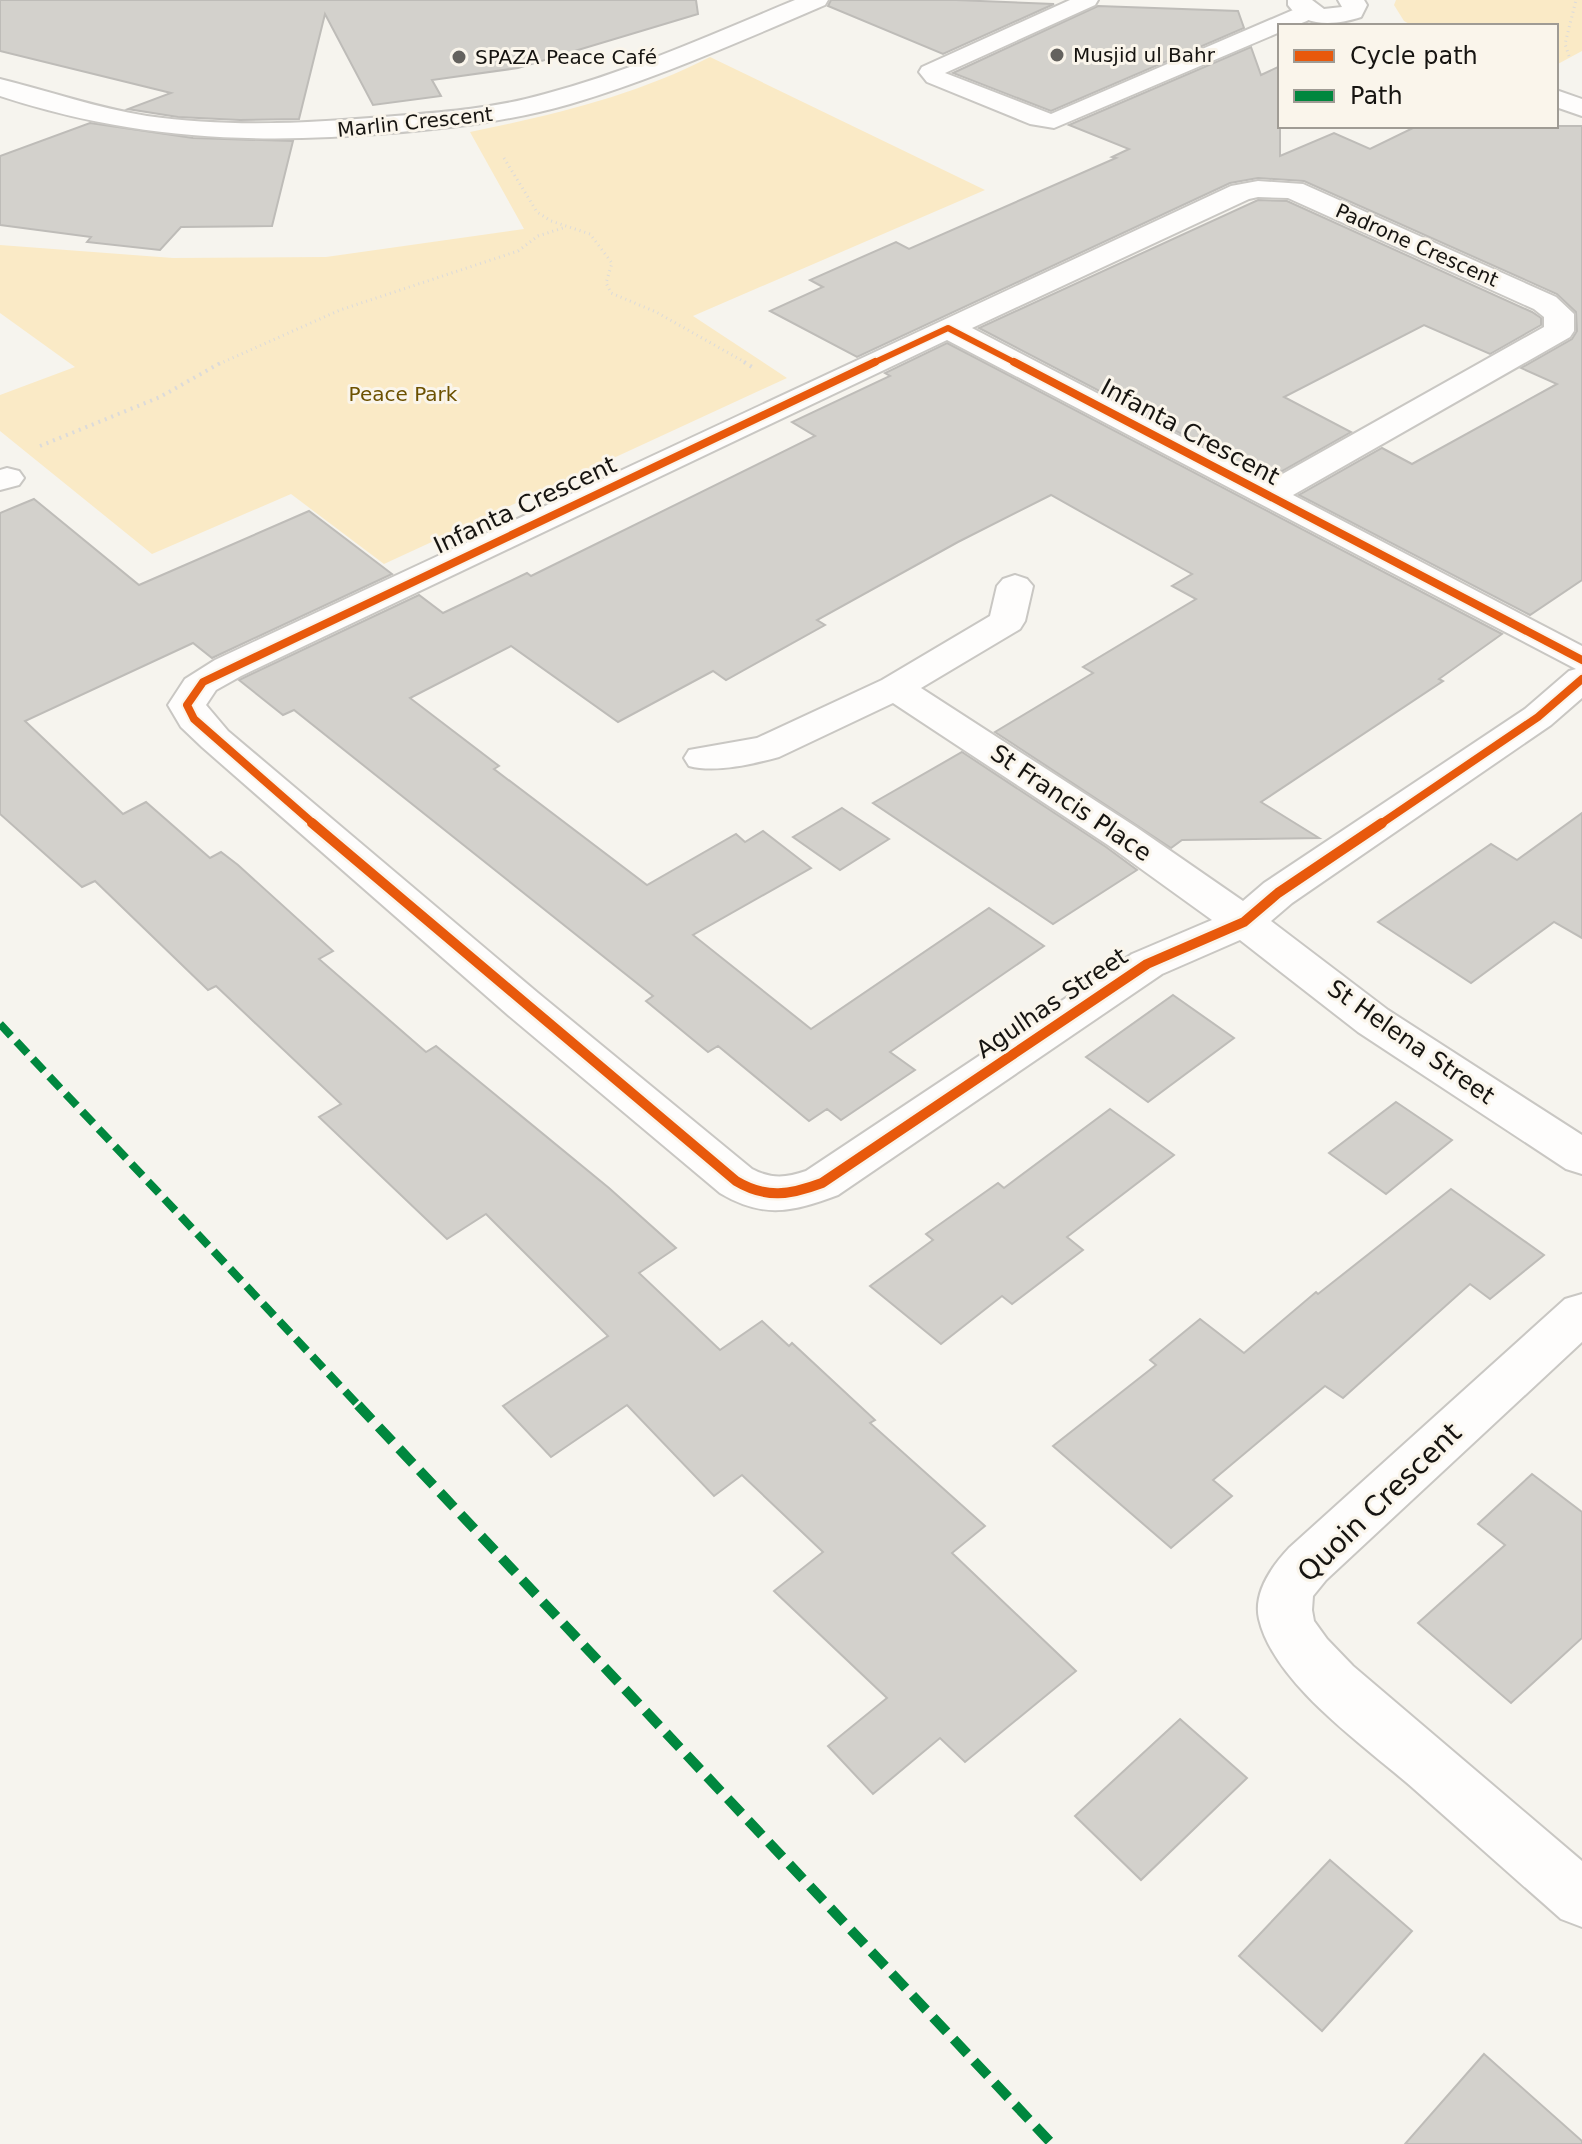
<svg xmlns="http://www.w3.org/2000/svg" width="1582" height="2144" font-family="'DejaVu Sans',sans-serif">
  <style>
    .green { fill: #faeac6 }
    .building { fill: #d3d1cc; stroke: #bebcb8; stroke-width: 2 }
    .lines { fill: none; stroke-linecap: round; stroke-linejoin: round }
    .lane-casing { stroke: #c9c7c3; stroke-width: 4 }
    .street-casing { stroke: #c9c7c3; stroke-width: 4 }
    .secondary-casing { stroke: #c9c7c3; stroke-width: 4 }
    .path-far1 { stroke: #dcdbda; stroke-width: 3; stroke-dasharray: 1 4; stroke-linecap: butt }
    .path { stroke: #dcdbda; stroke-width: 4; stroke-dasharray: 2 5; stroke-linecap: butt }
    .lane { fill: #fefdfc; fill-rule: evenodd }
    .street { fill: #fefdfc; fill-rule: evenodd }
    .secondary { fill: #fefdfc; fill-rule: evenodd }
    .quiet-far1 { stroke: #00873e; stroke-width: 8; stroke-dasharray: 16 8; stroke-linecap: butt }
    .quiet { stroke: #00873e; stroke-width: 10; stroke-dasharray: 20 10; stroke-linecap: butt }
    .cycleway-far2-casing { stroke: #faf5eb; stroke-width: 9 }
    .cycleway-far1-casing { stroke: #faf5eb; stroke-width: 12 }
    .cycleway-casing { stroke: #faf5eb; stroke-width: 15 }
    .cycleway-far2 { stroke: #e8590c; stroke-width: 6 }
    .cycleway-far1 { stroke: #e8590c; stroke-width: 8 }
    .cycleway { stroke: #e8590c; stroke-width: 10 }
    .poi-dot { fill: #64625e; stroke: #faf5eb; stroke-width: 3 }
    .labels { text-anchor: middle; stroke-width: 6; stroke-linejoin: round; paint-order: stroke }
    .far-poi-label { font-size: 20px; fill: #161411; stroke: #faf5eb; text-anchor: start }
    .far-street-label { font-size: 20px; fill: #161411; stroke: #faf5eb }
    .far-park-label { font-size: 20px; fill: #6c5100; stroke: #faf5eb }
    .street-label { font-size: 24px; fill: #161411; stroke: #faf5eb }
    .near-street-label { font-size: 28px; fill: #161411; stroke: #faf5eb }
  </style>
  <rect width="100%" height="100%" fill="#f6f4ee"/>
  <g class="green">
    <path d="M1396,0h186v51l-26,14v-39h-143l-9,-5 -10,-16z"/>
    <path d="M710,57l275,133 -292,126 94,62 -403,186 -93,-70 -139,60 -152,-123v-36l75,-28 -75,-54v-68l173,13 153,-1 198,-28 -54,-97c83,-17 164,-36 240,-75z"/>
  </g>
  <g class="building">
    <path d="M0,0h696l2,14 -180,54 -86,12 9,16 -68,9 -48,-91 -26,105 -59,1 -62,-3 -50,-8 43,-16 -171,-42z"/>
    <path d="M831,0h125l98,4 -111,50 -115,-48z"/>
    <path d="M1098,6l140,5 6,17 -193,83 -98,-38z"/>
    <path d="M1251,47l10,28 19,-9v90l54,-23 36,16 47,-23h165v454l-52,35 -231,-120 83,-47 30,16 145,-80 -36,-16 51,-29 5,-8 -1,-19 -19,-18 -253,-113 -46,-3 -28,5 -373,174 -87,-46 53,-24 -13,-7 86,-38 13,7 207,-91 -4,-1 17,-8 -60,-24z"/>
    <path d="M90,123l103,15 100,3 -21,85 -91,1 -21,23 -73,-8 4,-5 -91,-12v-69z"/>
    <path d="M1258,200l29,1 245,111 9,6v7l-51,29 -66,-29 -140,72 67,35 -83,47 -289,-151z"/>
    <path d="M947,343l555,291 -63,45 4,2 -182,121 58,36 -137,2 -11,8 -176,-116 98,-59 -10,-6 113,-68 -24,-13 20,-12 -141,-79 -93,47 -141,78 8,5 -99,55 -13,-9 -95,51 -107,-76 -101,52 89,68 -5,3 153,116 89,-51 9,8 18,-11 48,37 -118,67 118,94 178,-121 55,38 -154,106 25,18 -74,50 -14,-11 -18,12 -91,-75 -10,6 -62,-51 7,-5 -359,-286 -11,5 -44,-35 180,-85 24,18 84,-40 4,3 284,-140 -23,-14 98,-46 -5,-3z"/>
    <path d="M34,499l105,86 170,-74 83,63 -180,84 -19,-15 -168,78 98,93 23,-12 64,56 11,-6 17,13 95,86 -14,8 107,93 10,-6 173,142 67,60 -37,25 81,77 42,-29 27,25 3,-3 83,77 -5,3 115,103 -33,27 124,118 -111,91 -25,-24 -67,56 -45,-48 59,-48 -113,-107 49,-39 -81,-77 -28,21 -87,-91 -76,52 -48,-51 105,-70 -122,-122 -39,25 -128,-122 22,-13 -125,-118 -8,4 -113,-109 -13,6 -82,-73v-301z"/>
    <path d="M962,752l144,95 31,23 -84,54 -180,-121z"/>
    <path d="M842,808l47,31 -49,31 -47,-33z"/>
    <path d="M1582,813v125l-28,-16 -83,61 -93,-61 113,-78 26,16z"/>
    <path d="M1173,995l61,43 -86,64 -62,-45z"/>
    <path d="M1396,1102l56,38 -66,54 -57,-41z"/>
    <path d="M1110,1109l64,46 -107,82 16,13 -71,54 -10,-8 -61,48 -71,-58 63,-46 -7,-6 72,-51 6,5z"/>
    <path d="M1451,1189l93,66 -54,44 -20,-15 -127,114 -18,-12 -112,94 19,16 -61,52 -118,-102 103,-81 -6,-5 50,-41 44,34 72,-61 2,2z"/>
    <path d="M1532,1474l50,38v126l-71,65 -93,-80 87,-78 -27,-21z"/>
    <path d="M1180,1719l67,59 -106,102 -66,-64z"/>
    <path d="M1330,1860l82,71 -90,100 -83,-75z"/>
    <path d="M1484,2054l98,87v3h-177z"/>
  </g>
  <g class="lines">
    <defs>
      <path id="lane" d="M1070,0h28l-3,5 -150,68 106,41 249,-107 8,-1 11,6c-9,11 -26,14 -39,14v6l-226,96 -24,-4 -103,-42 -8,-10 3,-5z"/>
      <g id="street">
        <path d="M795,0h33l-3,5c-84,36 -168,73 -255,99 -59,17 -119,24 -180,29 -137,12 -259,6 -390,-37v-17c49,12 96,29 147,37 82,12 166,7 248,0 51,-4 101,-8 150,-22 86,-23 168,-60 250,-94z"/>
        <path d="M1258,181l45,3 253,113 18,17v17l-4,6 -277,158 289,151v52l-31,27 -259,178 -21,18 117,89 194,125v39l-16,-5 -208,-137 -118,-92 -78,34 -324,221c-46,17 -74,24 -118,-2l-212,-178 -306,-268 -21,-20 -13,-22 17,-26 30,-19 1016,-474zM1258,197l30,1 246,111 10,8v10l-276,155 -296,-154 277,-129zM947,340l629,329 -7,2 -44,38 -261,174 -21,18 -107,-74 -215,-139 99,-59 5,-8 8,-35 -6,-7 -12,-4 -12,4 -6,7 -7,30 -108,64 -125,58 -68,12 -5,8 5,8c27,7 64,-2 90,-9l114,-54 215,142 104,75 -80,34 -326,217c-20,7 -35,8 -54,-2l-214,-176 -310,-262 -22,-26 10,-15 25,-14z"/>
        <path d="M7,468l12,3 5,7 -5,7 -19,5v-20z"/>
        <path d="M1582,1294v48l-256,238 -13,16 -1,14 2,11 13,18 26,27 229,195v66l-21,-8c-49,-43 -98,-87 -147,-130 -49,-43 -140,-105 -155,-170 -6,-26 13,-53 30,-71l276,-249z"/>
      </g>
      <g id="secondary">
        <path d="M1288,0h24l12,9 18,-2 -4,-7h26l3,5 -6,12c-24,8 -57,11 -73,-12z"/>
        <path d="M1556,90l26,9v17l-26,-9z"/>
      </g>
    </defs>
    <use href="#lane" class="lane-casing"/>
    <use href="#street" class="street-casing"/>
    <use href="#secondary" class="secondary-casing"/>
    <g class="path-far1">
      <path d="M1569,56l-4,-12 11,-44"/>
      <path d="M504,158l33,54 14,9 39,13 22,29 -6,20 5,10 45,19 92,52"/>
      <path d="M219,364l121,-54 178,-59 20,-15 28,-9"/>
    </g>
    <g class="path">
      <path d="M744,362l8,5"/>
      <path d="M40,446l120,-49 62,-35"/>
    </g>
    <use href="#lane" class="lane"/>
    <use href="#street" class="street"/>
    <use href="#secondary" class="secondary"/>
    <path class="quiet-far1" d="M0,1024l360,383"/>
    <path class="quiet" d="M358,1405l694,739"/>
    <defs>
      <path id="cycleway-far2" d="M871,364l77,-36 70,36"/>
      <g id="cycleway-far1">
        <path d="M1014,362l568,298"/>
        <path d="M315,825l-121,-106 -7,-14 16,-23 672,-320"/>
        <path d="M1379,825l159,-108 44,-38"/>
      </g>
      <path id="cycleway" d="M312,823l424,358c30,18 54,14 86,2l325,-219 97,-42 34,-29 104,-70"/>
    </defs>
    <use href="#cycleway-far2" class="cycleway-far2-casing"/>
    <use href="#cycleway-far1" class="cycleway-far1-casing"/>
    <use href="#cycleway" class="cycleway-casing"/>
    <use href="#cycleway-far2" class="cycleway-far2"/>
    <use href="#cycleway-far1" class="cycleway-far1"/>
    <use href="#cycleway" class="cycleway"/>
  </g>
  <g class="poi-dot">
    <circle cx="1057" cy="55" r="8"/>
    <circle cx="459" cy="57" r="8"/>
  </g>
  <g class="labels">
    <g class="far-poi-label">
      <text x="1073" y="62">Musjid ul Bahr</text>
      <text x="475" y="64">SPAZA Peace Café</text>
    </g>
    <g class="far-street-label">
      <text transform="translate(415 122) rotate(-6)" y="7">Marlin Crescent</text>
      <text transform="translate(1417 245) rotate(24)" y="7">Padrone Crescent</text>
    </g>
    <g class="far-park-label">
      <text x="403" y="401">Peace Park</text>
    </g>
    <g class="street-label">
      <text transform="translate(1190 432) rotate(28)" y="8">Infanta Crescent</text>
      <text transform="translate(525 505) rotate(-25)" y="8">Infanta Crescent</text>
      <text transform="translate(1071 803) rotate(34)" y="8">St Francis Place</text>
      <text transform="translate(1052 1003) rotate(-34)" y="8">Agulhas Street</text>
      <text transform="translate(1411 1042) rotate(35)" y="8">St Helena Street</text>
    </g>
    <g class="near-street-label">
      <text transform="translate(1379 1502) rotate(-44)" y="10">Quoin Crescent</text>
    </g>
  </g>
  <rect x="1278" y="24" width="280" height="104" fill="#faf5eb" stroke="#9f9b94" stroke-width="2"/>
  <rect x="1294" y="50" width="40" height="12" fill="#e8590c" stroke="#9f9b94" stroke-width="2"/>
  <text x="1350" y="64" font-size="24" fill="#161411">Cycle path</text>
  <rect x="1294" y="90" width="40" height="12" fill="#00873e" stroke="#9f9b94" stroke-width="2"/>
  <text x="1350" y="104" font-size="24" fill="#161411">Path</text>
</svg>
